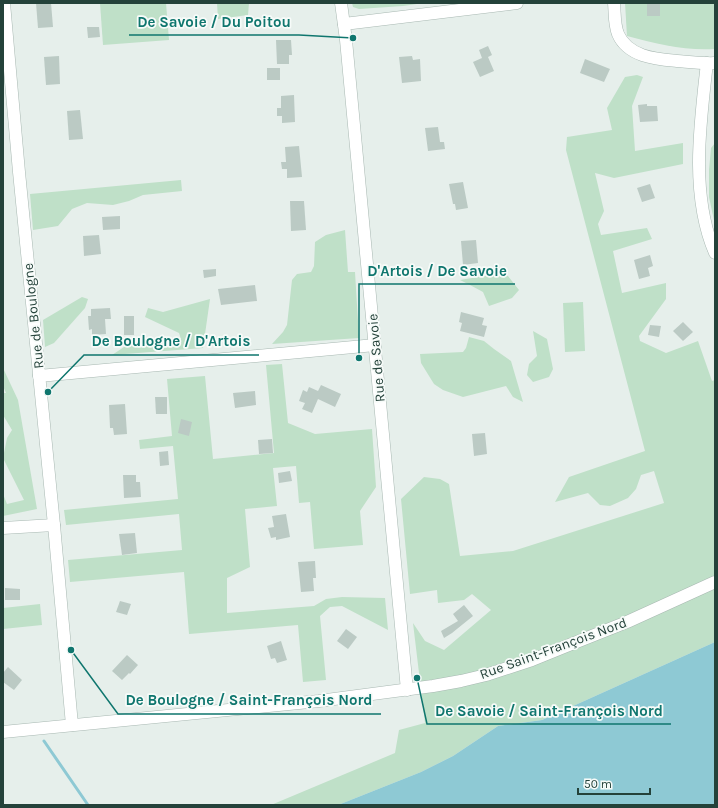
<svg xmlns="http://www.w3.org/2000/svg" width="718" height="808" font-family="Karla,sans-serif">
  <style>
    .green { fill: #bfe0c8 }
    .water { fill: #8ec9d4 }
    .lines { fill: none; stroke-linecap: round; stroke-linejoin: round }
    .stream { stroke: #8ec9d4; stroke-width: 3 }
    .building { fill: #bbcac4 }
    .minor-casing { stroke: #a8b8b2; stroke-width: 13 }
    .minor { stroke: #fff; stroke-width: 12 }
    .labels { text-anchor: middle; stroke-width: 3.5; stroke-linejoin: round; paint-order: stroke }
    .street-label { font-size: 14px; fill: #24423a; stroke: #f7fbf9 }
    .leader { fill: none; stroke: #0f766e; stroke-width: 1.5 }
    .callout-dot { fill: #0f766e; stroke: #f7fbf9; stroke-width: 1.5 }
    .callout-label { font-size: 15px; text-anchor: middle; font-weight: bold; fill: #0f766e; stroke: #f7fbf9; stroke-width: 3.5; stroke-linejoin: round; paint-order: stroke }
  </style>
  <rect width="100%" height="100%" fill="#e6efeb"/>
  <g class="green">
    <path d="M100,3h66l3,37 -66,5z"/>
    <path d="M217,3h32l-1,12 -30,4z"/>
    <path d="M352,3h72l-21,3 -44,3 -6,-2z"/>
    <path d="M625,3h90v46c-29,2 -59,-5 -88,-13z"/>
    <path d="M637,75l6,2 -11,29 3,45 48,-8v21l-69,14 -19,-5 9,38 -6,13 3,11 46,-7 5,11 -39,12 9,42 44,-10v16l-27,37 1,5 26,12 32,-12 14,40 3,-1v262l-173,78 -44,6 -45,30 -32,16 -83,33h-67l124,-52 4,-23 26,-7 -12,-100 12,18 19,9 47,-40 -19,-16 -8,6 -26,3 -1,-13 -27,4 -9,-95 23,-22 16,2 9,5 11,72 53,-5 151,-48 -10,-32 -13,4 -5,14 -8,9 -18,8 -10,-1 -12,-12 -33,9 14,-25 76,-26 -79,-301 1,-13 45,-7 -5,-22 18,-31z"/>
    <path d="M715,143v82l-6,-28v-27l2,-22z"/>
    <path d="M181,180l1,11 -39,4 -14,6 -16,4 -26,-2 -15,6 -14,17 -25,4 -3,-36z"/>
    <path d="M345,230l3,42h7l4,66 -87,6 11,-12 4,-7 5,-45 5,-6 14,-2 3,-6 1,-24 11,-7z"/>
    <path d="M502,273l6,3 11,14 -7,8 -23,8 -6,-14 -13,-7 -10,-5z"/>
    <path d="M82,297l6,2 -3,9 -31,35 -9,4 -2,-27z"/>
    <path d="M210,299l-7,49 -91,7 15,-10 54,-6 -2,-6 -34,-16 3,-9 15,4z"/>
    <path d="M583,302l2,49 -20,1 -2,-49z"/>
    <path d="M533,331l14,8 6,30 -4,8 -16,5 -6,-7 2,-11 8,-8z"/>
    <path d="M469,337l15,4 10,8 17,12 12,41 -10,-5 -7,-11 -43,11 -20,-7 -9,-6 -13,-21 -1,-9 43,-2 3,-4z"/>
    <path d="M282,364l6,59 27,11 57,-5 4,58 -16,24 3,34 -49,4 -4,-47 -11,1 -3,-37 -23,2 4,38 -32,3 5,58 -23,11v35l87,-7 12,-7 16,-2 43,1 3,32 -46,-24 -12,1 -10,9 6,64 -23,2 -5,-57 -109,9 -5,-62 -114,10 -2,-22 114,-10 -3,-36 -113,11 -2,-15 114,-11 -5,-53 -33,3 -1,-9 33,-4 -5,-57 38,-3 8,83 61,-6 -8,-88z"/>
    <path d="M3,368l15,32 19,109 -34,7v-22l4,10 17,-4 -21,-42 4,-20 5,-8 -9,-15v-22h3l-3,-7z"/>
    <path d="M40,604l2,21 -39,4v-21z"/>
  </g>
  <path class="water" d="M715,642v163h-377l83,-33 32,-16 45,-30 44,-6z"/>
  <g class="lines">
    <path class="stream" d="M44,741l44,64"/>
  </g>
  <g class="building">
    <path d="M36,3h15l2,24 -15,1z"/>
    <rect x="647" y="3" width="13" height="13"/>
    <path d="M87,27h12l1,10 -12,1z"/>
    <path d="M276,40h15l1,15h-3v9h-12z"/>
    <path d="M488,46l4,9 -4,2 6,14 -14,6 -7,-15 9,-4 -3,-8z"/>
    <path d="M59,56l1,28 -14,1 -2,-28z"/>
    <path d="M412,56l1,4 7,-1 1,22 -19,2 -3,-26z"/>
    <path d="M585,59l25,10 -6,13 -24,-9z"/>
    <rect x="267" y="68" width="13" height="12"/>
    <path d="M294,95l1,27 -13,1v-7h-5v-8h4v-12z"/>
    <path d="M647,104v2h10l1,15 -18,1 -2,-17z"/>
    <path d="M80,110l3,29 -14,1 -2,-29z"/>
    <path d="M438,127l2,15h4l1,7 -17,2 -3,-23z"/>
    <path d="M299,146l3,31 -15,1v-9h-5l-1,-7h5l-1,-15z"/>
    <path d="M463,182l5,26 -12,2 -1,-6h-2l-4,-20z"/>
    <path d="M650,184l5,14 -13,4 -5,-14z"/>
    <path d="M290,201h14l2,29 -15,1z"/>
    <path d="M120,216v13l-17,1 -1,-13z"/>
    <path d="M99,235l2,19 -17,2 -1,-20z"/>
    <path d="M476,240l2,23 -15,2 -2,-24z"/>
    <path d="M650,255l3,11 -5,2 2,8 -11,3 -5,-19z"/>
    <path d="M216,269v7l-12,2 -1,-8z"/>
    <path d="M255,285l2,16 -36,4 -3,-16z"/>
    <path d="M110,308l1,11h-6l1,15 -14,1v-6l-3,1 -1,-14h3v-7z"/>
    <path d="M461,312l23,6 -2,7 5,1 -3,11 -24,-6 2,-8 -3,-1z"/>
    <rect x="124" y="316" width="10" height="19"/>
    <path d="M683,322l10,10 -10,9 -10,-10z"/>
    <path d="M650,325l11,1 -2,11 -11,-2z"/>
    <path d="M321,385l20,9 -6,13 -17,-8 -6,14 -10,-4 3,-6 -6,-2 4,-11 4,2 2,-5 9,4z"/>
    <path d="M255,391l1,14 -21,3 -2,-15z"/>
    <path d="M155,397h12v17h-11z"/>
    <path d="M125,404l2,30 -13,1 -1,-7h-3l-1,-23z"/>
    <path d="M181,419l11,3 -3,14 -11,-3z"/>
    <path d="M485,433l2,21 -13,2 -2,-22z"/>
    <path d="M272,439l1,14 -14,1 -1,-14z"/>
    <path d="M168,451l1,14 -9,1 -1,-14z"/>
    <path d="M290,471l2,10 -13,2 -1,-10z"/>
    <path d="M123,475h13v7h4l1,15 -17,1z"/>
    <path d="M286,514l4,23 -14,3v-3l-5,1 -3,-10 6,-1 -2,-11z"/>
    <path d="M135,533l2,20 -15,2 -3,-21z"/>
    <path d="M315,561l1,17h-3l1,13 -13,1 -3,-30z"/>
    <path d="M5,588l15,1v11h-15z"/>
    <path d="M120,601l11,3 -4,11 -11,-3z"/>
    <path d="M464,605l9,11 -21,17 -8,5 -3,-7 17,-10 -5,-7z"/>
    <path d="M346,629l11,8 -9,12 -11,-8z"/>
    <path d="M281,641l6,19 -10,3 -2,-5 -4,1 -4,-13z"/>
    <path d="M127,655l11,10 -8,9 -1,-1 -7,7 -10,-9z"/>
    <path d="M8,667l14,13 -8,10 -11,-8v-9z"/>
  </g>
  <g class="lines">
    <defs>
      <g id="minor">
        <path d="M4,3l15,169 35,353 18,200"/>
        <path d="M341,3l5,37 61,650"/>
        <path d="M614,3c1,10 0,21 4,31 10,23 38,25 59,27 12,1 25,3 37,2"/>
        <path d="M344,24l173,-21"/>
        <path d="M707,63c-7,61 -17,132 8,190"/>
        <path d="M39,376l336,-31"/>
        <path d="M3,528l51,-3"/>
        <path d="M3,732l316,-31 114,-15 28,-5 25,-6 46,-15 37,-15 58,-23 88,-40"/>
      </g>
    </defs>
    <use href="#minor" class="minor-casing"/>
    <use href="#minor" class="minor"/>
  </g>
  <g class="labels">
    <g class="street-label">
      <text transform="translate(33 316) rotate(-96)" y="5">Rue de Boulogne</text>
      <text transform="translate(376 358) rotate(-95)" y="5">Rue de Savoie</text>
      <text transform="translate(553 648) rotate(-20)" y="5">Rue Saint-François Nord</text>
    </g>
  </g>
  <path class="leader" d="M353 38L299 35H129M359 358L359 284H515M48 392L84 355H259M71 650L118 714H381M417 678L427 724H671"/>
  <g class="callout-dot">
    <circle cx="353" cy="38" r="4"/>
    <circle cx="359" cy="358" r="4"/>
    <circle cx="48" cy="392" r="4"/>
    <circle cx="71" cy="650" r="4"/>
    <circle cx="417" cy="678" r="4"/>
  </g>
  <g class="callout-label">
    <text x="214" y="27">De Savoie / Du Poitou</text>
    <text x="437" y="276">D'Artois / De Savoie</text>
    <text x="171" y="346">De Boulogne / D'Artois</text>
    <text x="249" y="705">De Boulogne / Saint-François Nord</text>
    <text x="549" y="716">De Savoie / Saint-François Nord</text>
  </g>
  <rect width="718" height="808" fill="none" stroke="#24423a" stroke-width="8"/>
  <path d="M578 788v6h72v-6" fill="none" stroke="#24423a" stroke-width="2"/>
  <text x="584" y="788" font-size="12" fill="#24423a" stroke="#f7fbf9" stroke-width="3" paint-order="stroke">50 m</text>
</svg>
